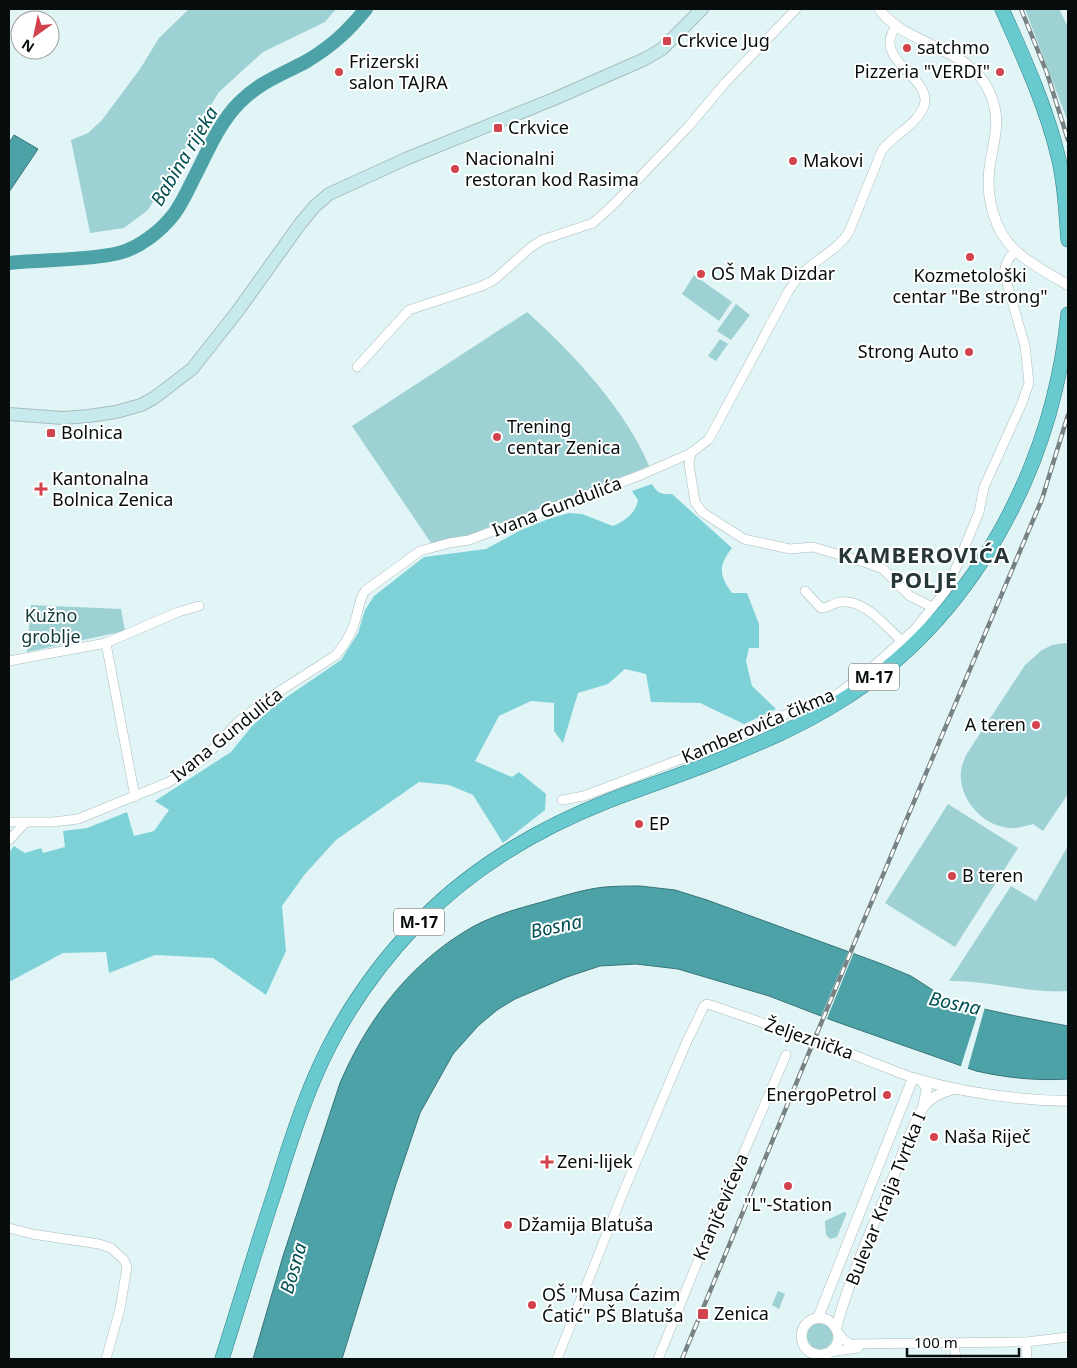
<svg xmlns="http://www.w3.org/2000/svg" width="1077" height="1368" font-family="'Noto Sans',sans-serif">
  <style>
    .green { fill: #9ed1d4 }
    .forest { fill: #7ed2d7 }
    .water { fill: #4ca2a7; stroke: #377579 }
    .pier { fill: #e2f5f6 }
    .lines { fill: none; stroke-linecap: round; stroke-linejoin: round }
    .river { stroke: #4ca2a7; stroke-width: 14 }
    .minor-casing { stroke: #aabcbd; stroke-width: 10 }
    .tertiary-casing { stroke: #aabcbd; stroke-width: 11 }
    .secondary-casing { stroke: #aabcbd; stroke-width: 14 }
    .trunk-casing { stroke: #2e7f83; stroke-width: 15 }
    .minor { stroke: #fff; stroke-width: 9 }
    .tertiary { stroke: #fff; stroke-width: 10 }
    .secondary { stroke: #c7ebed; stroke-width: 12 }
    .trunk { stroke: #68cacf; stroke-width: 14 }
    .rail-casing { stroke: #768283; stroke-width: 4.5 }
    .rail { stroke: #fff; stroke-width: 2.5; stroke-dasharray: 8; stroke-linecap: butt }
    .poi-dot { fill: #d3434e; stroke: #fff; stroke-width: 2 }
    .labels { text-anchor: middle; stroke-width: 4; stroke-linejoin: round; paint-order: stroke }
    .shield { fill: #fff; stroke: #515656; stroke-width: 1 }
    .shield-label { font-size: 16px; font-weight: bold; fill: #070d0d }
    .poi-label { font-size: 18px; fill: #070d0d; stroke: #fff; text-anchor: start }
    .street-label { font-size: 18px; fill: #070d0d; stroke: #fff }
    .park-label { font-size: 18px; fill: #10393b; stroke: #fff }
    .water-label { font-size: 19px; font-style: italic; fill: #005054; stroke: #fff }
    .district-label { font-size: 22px; font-weight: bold; letter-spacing: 1px; fill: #273637; stroke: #fff }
  </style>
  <rect width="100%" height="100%" fill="#e2f5f6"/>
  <g class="green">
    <path d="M189,9h147l-11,13 -62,30 -44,40 -71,118 -24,18 -34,5 -19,-93 17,-7 14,-13 38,-51 19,-31z"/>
    <path d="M1025,9h34l9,18v95z"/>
    <path d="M694,275l38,27 -13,19 -37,-27z"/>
    <path d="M736,304l14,11 -19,25 -14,-9z"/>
    <path d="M527,312c45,40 99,98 122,154l-179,72 -39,5 -79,-117z"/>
    <path d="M720,339l8,5 -12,17 -8,-5z"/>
    <path d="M31,605l90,4 4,22 -98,21z"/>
    <path d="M1065,643l3,1v150l-25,37 -10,-7c-8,2 -16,5 -24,4 -27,-3 -51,-29 -48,-58 1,-5 3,-10 5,-15l59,-90 17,-15 10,-5z"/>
    <path d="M948,804l70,44 -63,99 -70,-44z"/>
    <path d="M1068,846v145c-40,3 -78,-11 -119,-10l60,-92 2,-3 25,15z"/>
    <path d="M844,1212h2v3l-9,22 -7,2 -4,-4 -1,-14z"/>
    <path d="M778,1291l7,3 -6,15 -7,-4z"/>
    <circle cx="820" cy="1336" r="13"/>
  </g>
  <path class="forest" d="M652,484c5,9 10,11 20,10l60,54c-14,18 -13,27 0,45h15l12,31v24h-10l-3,13 6,25 24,23 -32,15 -44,-21 -49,-1 -5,-28 -21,-5 -17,15 -30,9 -15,50 -9,-12v-28l-23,-2 -32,15 -24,45 37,16 7,-5 27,22 -1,16 -42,33 -30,-48 -24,-10 -30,-3 -83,58 -31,34 -23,32 4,45 -20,44 -53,-37 -58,-3 -46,18 -3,-21 -43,1 -54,29v-130l5,-6 11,7 16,-5 2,5 22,-6 -2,-16 24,-3 40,-16 7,24 20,-5 15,-21 -14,-9 76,-49 21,-26 23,-21 66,-45 17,-27 7,-23 9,-14 50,-39 62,-8 35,-19 30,-12 18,-5 13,1 31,12c13,-6 22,-12 25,-26l-6,-9z"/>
  <g class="water">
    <path d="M14,135l24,14 -29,43v-49z"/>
    <path d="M640,886l35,4 32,10 175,64 29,12 34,22 12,5 59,13 52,10v53c-31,2 -61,-1 -92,-8l-142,-50 -65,-25 -91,-27 -42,-5 -36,2 -33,11 -52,22 -18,11 -19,16 -25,28 -33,59 -24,71 -54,175h-89l30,-103 57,-173c26,-61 67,-116 124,-151 23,-15 52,-23 78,-30 21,-6 42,-13 63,-15 12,-1 23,-1 35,-1z"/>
  </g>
  <g class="pier">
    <path d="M849,950l5,2 -28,69 -6,-2z"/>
    <path d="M980,1006l5,1 -18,64 -7,-2z"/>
  </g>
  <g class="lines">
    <path class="river" d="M9,263c35,-4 75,-2 110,-10 20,-5 42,-22 55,-39 9,-12 15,-27 22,-40 12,-24 24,-52 43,-71 22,-22 42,-28 68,-42 25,-15 41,-30 59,-52"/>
    <defs>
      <g id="minor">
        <path d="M357,367l52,-57 73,-24 12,-6 37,-33 11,-7 51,-17 19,-17 76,-79 37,-44 71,-74"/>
        <path d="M691,453l-2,11 6,38 7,10 42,27 46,10 23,-2 57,17 13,5 27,27 22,11"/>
        <path d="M805,591l16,17c7,0 12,-5 19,-6 25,-3 45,24 62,39"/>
        <path d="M106,643l29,154"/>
        <path d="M9,661l97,-18 72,-31 21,-6"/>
        <path d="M562,800l22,-4 100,-38 56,-22 55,-26 34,-11 10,-6 37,-29 38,-34 31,-38 11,-24 23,-56 5,-25 38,-84 7,-20 -4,-37 -21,-73c2,-10 4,-16 12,-22"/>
        <path d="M9,822h44l25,-3 91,-37 24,-15 13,-11 32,-34 31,-24 67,-43c10,-12 18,-26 21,-41 2,-8 3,-16 8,-23l55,-40 29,-8 20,-3 172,-65 50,-22 18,-14 79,-147c5,-8 10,-16 18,-22 14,-13 32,-21 43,-38l33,-82c12,-15 35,-26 42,-44 8,-23 -33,-40 -34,-62 -1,-7 3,-13 6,-18"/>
        <path d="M9,840l17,-18"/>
        <path d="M9,1228l23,6 67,10 12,4 13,12 3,7 -7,42 -14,50"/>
        <path d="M838,1333l5,6 7,5 176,-2 42,-5"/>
        <path d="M1026,1342l1,17"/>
        <path d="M954,1343l2,16"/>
        <path d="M830,1352l28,-4"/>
        <path d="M557,1359l68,-171 62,-147 17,-35 3,-2 4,1 127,44 75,29"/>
        <path d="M658,1359l55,-135 73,-169"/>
      </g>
      <g id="tertiary">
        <path d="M879,9c27,37 88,37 109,80 14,28 7,47 2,75 -5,30 3,67 27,88 15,13 34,23 51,33"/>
        <path d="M922,1081l5,7 -4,19"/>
        <path d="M818,1318l95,-240c51,15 102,22 155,23"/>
        <path d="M836,1328c15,-55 40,-108 61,-160 6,-16 18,-50 28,-63 7,-9 18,-13 29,-16"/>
        <path d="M822,1359c4,-5 10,-7 14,-13 7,-12 -3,-28 -17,-28 -26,2 -22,42 7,36"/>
      </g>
      <path id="secondary" d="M9,414l54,4 26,-2 27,-4 25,-7 13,-7 38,-29 45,-57 63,-88 15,-18 14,-12 79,-36 146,-59 91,-40 17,-10 40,-40"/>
      <g id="trunk">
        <path d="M1002,9c22,49 45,99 57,151 6,26 7,53 9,80"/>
        <path d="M222,1359c18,-57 35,-114 54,-171 11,-36 23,-74 38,-109 24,-57 60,-110 103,-155 53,-55 120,-95 191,-123 36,-14 73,-26 108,-40 42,-17 85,-35 123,-59 134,-82 214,-235 229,-388"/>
      </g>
    </defs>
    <use href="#minor" class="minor-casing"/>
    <use href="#tertiary" class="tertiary-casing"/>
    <use href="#secondary" class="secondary-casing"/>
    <use href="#trunk" class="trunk-casing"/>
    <use href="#minor" class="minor"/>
    <use href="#tertiary" class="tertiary"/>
    <use href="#secondary" class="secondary"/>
    <use href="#trunk" class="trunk"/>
    <defs>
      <g id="rail">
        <path d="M1021,9l26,64 21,67"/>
        <path d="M682,1359l179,-432 181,-428 26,-84"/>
      </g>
    </defs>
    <use href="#rail" class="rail-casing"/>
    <use href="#rail" class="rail"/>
  </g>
  <g class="poi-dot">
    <rect x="662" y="36" width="10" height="10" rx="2.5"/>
    <circle cx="907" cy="48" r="5"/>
    <circle cx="339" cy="72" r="5"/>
    <circle cx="1000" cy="72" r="5"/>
    <rect x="493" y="123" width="10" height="10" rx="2.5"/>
    <circle cx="793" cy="161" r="5"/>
    <circle cx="455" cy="169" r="5"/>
    <circle cx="970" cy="257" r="5"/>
    <circle cx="701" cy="274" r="5"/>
    <circle cx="969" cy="352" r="5"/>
    <rect x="46" y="428" width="10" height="10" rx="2.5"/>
    <circle cx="497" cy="437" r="5"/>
    <path d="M38.5 481.5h5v5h5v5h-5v5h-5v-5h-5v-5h5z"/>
    <circle cx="1036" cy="725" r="5"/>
    <circle cx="639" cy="824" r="5"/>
    <circle cx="952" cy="876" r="5"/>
    <circle cx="887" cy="1095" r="5"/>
    <circle cx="934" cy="1137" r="5"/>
    <path d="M544.5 1154.5h5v5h5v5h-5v5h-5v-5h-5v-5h5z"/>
    <circle cx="788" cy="1186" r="5"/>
    <circle cx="508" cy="1225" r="5"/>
    <circle cx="532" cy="1305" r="5"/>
    <rect x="697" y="1308" width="12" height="12" rx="2.5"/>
  </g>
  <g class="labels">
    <g class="shield">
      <rect x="849" y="663.5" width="50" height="27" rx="4"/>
      <rect x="394" y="908.5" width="50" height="27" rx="4"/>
    </g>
    <g class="shield-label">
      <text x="874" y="683">M-17</text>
      <text x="419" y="928">M-17</text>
    </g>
    <g class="poi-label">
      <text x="677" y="47">Crkvice Jug</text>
      <text x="917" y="54">satchmo</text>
      <text x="349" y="68">Frizerski<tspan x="349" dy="21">salon TAJRA</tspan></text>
      <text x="990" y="78" text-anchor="end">Pizzeria "VERDI"</text>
      <text x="508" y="134">Crkvice</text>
      <text x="465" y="165">Nacionalni<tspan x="465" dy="21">restoran kod Rasima</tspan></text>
      <text x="803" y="167">Makovi</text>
      <text x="711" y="280">OŠ Mak Dizdar</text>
      <text x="970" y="282" text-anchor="middle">Kozmetološki<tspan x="970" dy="21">centar "Be strong"</tspan></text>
      <text x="959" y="358" text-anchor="end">Strong Auto</text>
      <text x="507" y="433">Trening<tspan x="507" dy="21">centar Zenica</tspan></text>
      <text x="61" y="439">Bolnica</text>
      <text x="52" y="485">Kantonalna<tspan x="52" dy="21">Bolnica Zenica</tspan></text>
      <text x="1026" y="731" text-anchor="end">A teren</text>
      <text x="649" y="830">EP</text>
      <text x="962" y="882">B teren</text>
      <text x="877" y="1101" text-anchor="end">EnergoPetrol</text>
      <text x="944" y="1143">Naša Riječ</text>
      <text x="557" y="1168">Zeni-lijek</text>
      <text x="788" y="1211" text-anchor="middle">"L"-Station</text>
      <text x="518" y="1231">Džamija Blatuša</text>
      <text x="542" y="1301">OŠ "Musa Ćazim<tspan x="542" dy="21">Ćatić" PŠ Blatuša</tspan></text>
      <text x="714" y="1320">Zenica</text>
    </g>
    <g class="street-label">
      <text transform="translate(557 507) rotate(-21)" y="6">Ivana Gundulića</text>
      <text transform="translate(758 726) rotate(-23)" y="6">Kamberovića čikma</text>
      <text transform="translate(227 735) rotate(-39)" y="6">Ivana Gundulića</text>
      <text transform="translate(809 1039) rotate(19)" y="6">Željeznička</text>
      <text transform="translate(886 1199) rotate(-68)" y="6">Bulevar Kralja Tvrtka I</text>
      <text transform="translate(721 1207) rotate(-67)" y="6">Kranjčevićeva</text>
    </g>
    <g class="park-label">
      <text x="51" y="622">Kužno<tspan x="51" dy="21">groblje</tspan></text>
    </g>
    <g class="water-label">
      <text transform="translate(184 156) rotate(-59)" y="7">Babina rijeka</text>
      <text transform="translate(556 926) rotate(-12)" y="7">Bosna</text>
      <text transform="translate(955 1003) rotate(12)" y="7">Bosna</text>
      <text transform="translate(293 1268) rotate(-74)" y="7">Bosna</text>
    </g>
    <g class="district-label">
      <text x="924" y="563">KAMBEROVIĆA<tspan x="924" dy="25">POLJE</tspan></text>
    </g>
  </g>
  <rect width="1077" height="1368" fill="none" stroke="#070d0d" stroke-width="20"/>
  <g transform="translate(35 35) rotate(213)"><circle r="24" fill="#ffffff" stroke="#9c9e9e"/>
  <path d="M0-4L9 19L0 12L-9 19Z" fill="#d3434e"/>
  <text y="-8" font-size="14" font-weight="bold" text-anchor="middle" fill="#070d0d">N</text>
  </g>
  <path d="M907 1348v8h112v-8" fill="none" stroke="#070d0d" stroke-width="2.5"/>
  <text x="914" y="1348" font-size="15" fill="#070d0d" stroke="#ffffff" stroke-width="4" paint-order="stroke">100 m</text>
</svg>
